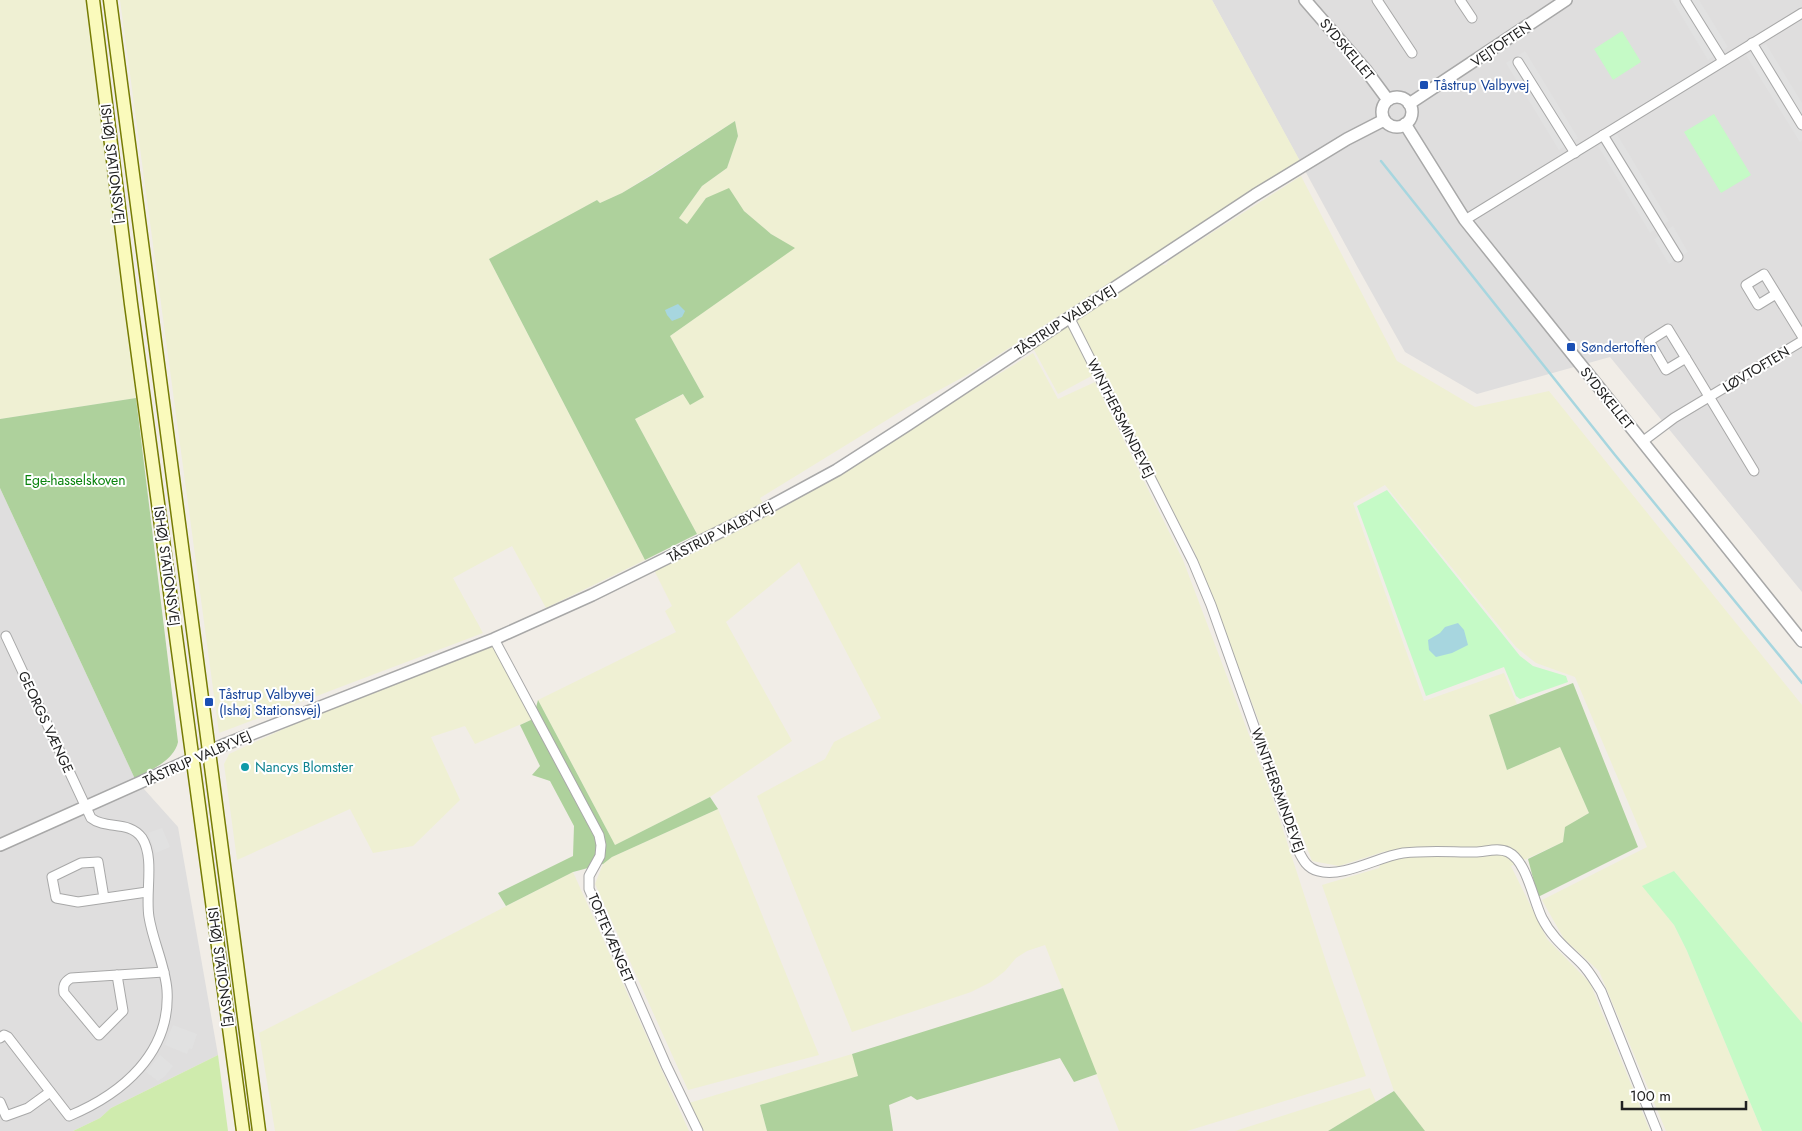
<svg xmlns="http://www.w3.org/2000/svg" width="1802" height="1131" font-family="Jost,sans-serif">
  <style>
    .residential { fill: #dfdede }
    .farmland { fill: #eff0d3 }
    .grass { fill: #cfebad }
    .forest { fill: #aed19c }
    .park { fill: #c5fac6 }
    .parking { fill: #e1e1e1 }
    .water { fill: #a7d6df }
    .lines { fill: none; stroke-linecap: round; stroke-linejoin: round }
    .stream { stroke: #a7d6df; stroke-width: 2.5 }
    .minor-casing { stroke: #a8a8a8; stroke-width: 11 }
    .tertiary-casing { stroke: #a8a8a8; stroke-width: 14 }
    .secondary-casing { stroke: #767c04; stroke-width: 15 }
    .minor { stroke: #fff; stroke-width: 9 }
    .tertiary { stroke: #fff; stroke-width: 11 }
    .secondary { stroke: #fafabc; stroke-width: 12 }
    .transit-dot { fill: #1a4fb4; stroke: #fff; stroke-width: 2 }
    .culture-dot { fill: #0f9aa8; stroke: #fff; stroke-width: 2 }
    .labels { text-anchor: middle; stroke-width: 4; stroke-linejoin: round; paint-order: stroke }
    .street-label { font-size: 14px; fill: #212121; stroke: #fff }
    .transit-label { font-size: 14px; fill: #164399; stroke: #fff; text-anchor: start }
    .park-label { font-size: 14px; fill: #0a830d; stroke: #fff }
    .culture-label { font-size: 14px; fill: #0d838f; stroke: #fff; text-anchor: start }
  </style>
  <rect width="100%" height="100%" fill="#f1ede7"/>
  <g class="residential">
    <path d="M1212,0h590v592l-192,-235 -133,37 -72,-42 -47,-84z"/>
    <path d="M0,488l135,291 43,48 40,228 -107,53 -11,10 -27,13h-73z"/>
  </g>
  <g class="farmland">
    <path d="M0,0h88l48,398 -136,21z"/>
    <path d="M120,0h1092l88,161 -333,214 -59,32 -148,91 6,11 -59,31 -10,-6 -62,-115 49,-25 20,3 -34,-61 124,-88 -23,-14 -27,-23 -15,-22 -23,9 -19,27 -8,-7 23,-32 25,-18 11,-32 -3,-15 -113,72 -22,10 -3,-3 -108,59 156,301 -99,48 -34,-62 -59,32 30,55 -264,100z"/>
    <path d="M1301,176l96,185 78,46 74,-16 253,314v318l-128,-152 -31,15 31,39 13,26 75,180h-96l-67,-160 -35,-32 -22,-39 105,-53 -72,-170 -39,-14 -20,-16 -131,-162 -32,18 71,198 80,-28 13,31 -28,11 18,55 53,-23 29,66 -24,14 -2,15 -52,24 36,73 43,44 60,148h-225l-31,-40 -72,-206 57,-17 7,-17 -47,15 -27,-5 -117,-308 -65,-124 -33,-56 -39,21 -25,-46 126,-83h7l3,-5z"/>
    <path d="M1033,353l25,46 37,-17 88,178 88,233 60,184 35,99 -179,55h-68l-74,-186 -18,6 -11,7 -11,13 -14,11 -20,10 -119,40 -95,-236 68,-37 9,-17 47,-24 -82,-156 -73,60 66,119 -82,56 -95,48 -77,-145 138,-68 -11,-21 7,-5 -18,-36 143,-73z"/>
    <path d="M492,643l41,76 -58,25 -10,-18 -34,11 29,63 -47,46 -40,7 -23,-44 -113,51 -13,-96 5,-10 61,-28z"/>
    <path d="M718,809l23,54 78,192 -131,35 -93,-206 8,-20 9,-7z"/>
    <path d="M573,872l116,259h-414l-16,-98z"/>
    <path d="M852,1054l7,22 -99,29 7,26h-63l-15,-28z"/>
    <path d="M1370,1088l6,14 -48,29h-93z"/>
  </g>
  <path class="grass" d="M218,1055l10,76h-155l27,-13 11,-10z"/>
  <g class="forest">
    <path d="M735,121l3,15 -11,32 -25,18 -23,32 8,6 19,-26 23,-10 15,23 27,23 24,14 -125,88 34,61 -14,8 -7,-11 -48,25 62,115 -52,26 -156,-301 108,-59 3,3 22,-10 30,-18z"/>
    <path d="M136,398l42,344c-4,19 -28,28 -43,37l-135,-291v-69z"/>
    <path d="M1573,683l65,164 -100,50 -10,-38 35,-17 2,-15 24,-14 -29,-66 -53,23 -18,-55z"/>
    <path d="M538,700l77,145 95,-48 8,12 -106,48 -9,7 -30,8 -67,34 -8,-13 75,-37 1,-30 -24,-45 -18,-6 8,-9 -20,-41 13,-6z"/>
    <path d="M1063,988l34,86 -23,8 -14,-24 -143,42 -6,-4 -22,9 4,26h-126l-7,-26 98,-29 -6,-22z"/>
    <path d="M1394,1091l31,40h-97z"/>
  </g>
  <g class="park">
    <path d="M1622,31l19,31 -28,18 -19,-31z"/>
    <path d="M1714,114l37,61 -30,18 -37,-61z"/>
    <path d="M1387,490l133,166 13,10 33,10 2,6 -48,17 -4,-3 -12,-29 -78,29 -69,-190z"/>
    <path d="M1674,871l128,152v108h-40l-75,-180 -13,-26 -32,-39z"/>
  </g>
  <g class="parking">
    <path d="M1672,0h27l29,47 -20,13z"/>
    <path d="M1766,44l36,59v37l-2,2 -54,-87z"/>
    <path d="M1525,51l53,87 -19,12 -53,-87z"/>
    <path d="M1617,134l52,87 -7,4 3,6 8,-5 15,26 -19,12 -15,-25 7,-5 -4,-6 -7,5 -52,-87z"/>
    <path d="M162,828l8,19 -14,6 -8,-20z"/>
    <path d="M173,1025l24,9 -5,15 -3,-1 -2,6 -22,-9z"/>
    <path d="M160,1055l13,11 -8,10 -7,5 -12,-9z"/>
  </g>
  <g class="water">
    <path d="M678,304l7,7 -3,6 -10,4 -5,-6 -2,-5z"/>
    <path d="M1458,623l6,7 4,15 -16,8 -16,4 -7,-7 -1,-10 12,-7 5,-6z"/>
  </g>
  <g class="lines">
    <path class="stream" d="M1381,161l234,294 187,228"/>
    <defs>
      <g id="minor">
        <path d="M1377,0l35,53"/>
        <path d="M1460,0l12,18"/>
        <path d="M1685,0l38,61"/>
        <path d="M1752,43l50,82"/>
        <path d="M1518,62l57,91"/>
        <path d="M1603,135l75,122"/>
        <path d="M1465,220l337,-207"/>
        <path d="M1776,294l-18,11 -12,-20 18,-11 38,62"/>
        <path d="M1069,317l124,245 18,43 87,245c5,10 9,18 20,21 26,7 59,-14 85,-18 24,-3 48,-1 72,-1 10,0 23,-5 33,0 19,9 25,48 34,66 10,20 25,31 40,46 8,8 13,18 19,27l56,140"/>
        <path d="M1686,358l-20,12 -17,-29 19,-12 22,36 64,106"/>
        <path d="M1642,442l32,-24 128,-77"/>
        <path d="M494,639l105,196 2,10 -1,11 -11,20v13l77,176 32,66"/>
        <path d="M104,898l-6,-36 -17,1 -29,14 4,21 22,4 69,-10"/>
        <path d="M117,975l6,36 -24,24 -35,-42c-1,-7 0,-11 7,-15l93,-6"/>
        <path d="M0,1038l4,-3 4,2 61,79c53,-22 102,-63 98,-126 -2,-25 -14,-48 -18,-73 -4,-24 6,-59 -7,-79 -13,-18 -36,-8 -51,-20l-85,-182"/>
        <path d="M0,1102l6,14 22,-8 22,-16"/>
      </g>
      <g id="tertiary">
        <path d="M1305,0l60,69 23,31"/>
        <circle cx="1397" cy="112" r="15"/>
        <path d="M1409,104l157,-104"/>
        <path d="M1405,124l60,96 337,421"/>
        <path d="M0,845l226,-101 268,-105 98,-44 166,-82 79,-43 70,-45 348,-230 92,-56 37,-19"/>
      </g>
      <g id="secondary">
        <path d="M93,0l38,304 112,827"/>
        <path d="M110,0l149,1131"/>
      </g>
    </defs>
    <use href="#minor" class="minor-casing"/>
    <use href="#tertiary" class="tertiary-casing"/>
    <use href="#secondary" class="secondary-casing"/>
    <use href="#minor" class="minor"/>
    <use href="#tertiary" class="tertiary"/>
    <use href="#secondary" class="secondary"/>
  </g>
  <g class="transit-dot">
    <rect x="1419" y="80" width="10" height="10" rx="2.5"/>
    <rect x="1566" y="342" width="10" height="10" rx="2.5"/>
    <rect x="204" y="697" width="10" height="10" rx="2.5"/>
  </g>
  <circle class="culture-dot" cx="245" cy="767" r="5"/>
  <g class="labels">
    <g class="street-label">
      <text transform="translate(1501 44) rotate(-34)" y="5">VEJTOFTEN</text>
      <text transform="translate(1347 49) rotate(50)" y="5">SYDSKELLET</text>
      <text transform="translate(113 164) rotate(83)" y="5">ISHØJ STATIONSVEJ</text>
      <text transform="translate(1065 320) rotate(-33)" y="5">TÅSTRUP VALBYVEJ</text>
      <text transform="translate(1756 369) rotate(-31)" y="5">LØVTOFTEN</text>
      <text transform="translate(1607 398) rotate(51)" y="5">SYDSKELLET</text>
      <text transform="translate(1121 418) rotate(63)" y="5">WINTHERSMINDEVEJ</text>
      <text transform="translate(720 532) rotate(-27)" y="5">TÅSTRUP VALBYVEJ</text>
      <text transform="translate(167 566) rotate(82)" y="5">ISHØJ STATIONSVEJ</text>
      <text transform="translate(46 722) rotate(65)" y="5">GEORGS VÆNGE</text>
      <text transform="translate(197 758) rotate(-24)" y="5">TÅSTRUP VALBYVEJ</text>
      <text transform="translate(1278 790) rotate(70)" y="5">WINTHERSMINDEVEJ</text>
      <text transform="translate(611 938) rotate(67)" y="5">TOFTEVÆNGET</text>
      <text transform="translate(221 967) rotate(82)" y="5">ISHØJ STATIONSVEJ</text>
    </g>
    <g class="transit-label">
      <text x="1434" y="90">Tåstrup Valbyvej</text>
      <text x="1581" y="352">Søndertoften</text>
      <text x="219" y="699">Tåstrup Valbyvej<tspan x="219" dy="16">(Ishøj Stationsvej)</tspan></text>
    </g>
    <g class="park-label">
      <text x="75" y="485">Ege-hasselskoven</text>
    </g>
    <g class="culture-label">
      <text x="255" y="772">Nancys Blomster</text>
    </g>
  </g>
  <path d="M1622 1101v8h124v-8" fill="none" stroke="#212121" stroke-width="2.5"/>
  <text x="1630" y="1101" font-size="15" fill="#212121" stroke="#ffffff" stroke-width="4" paint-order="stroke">100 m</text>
</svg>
